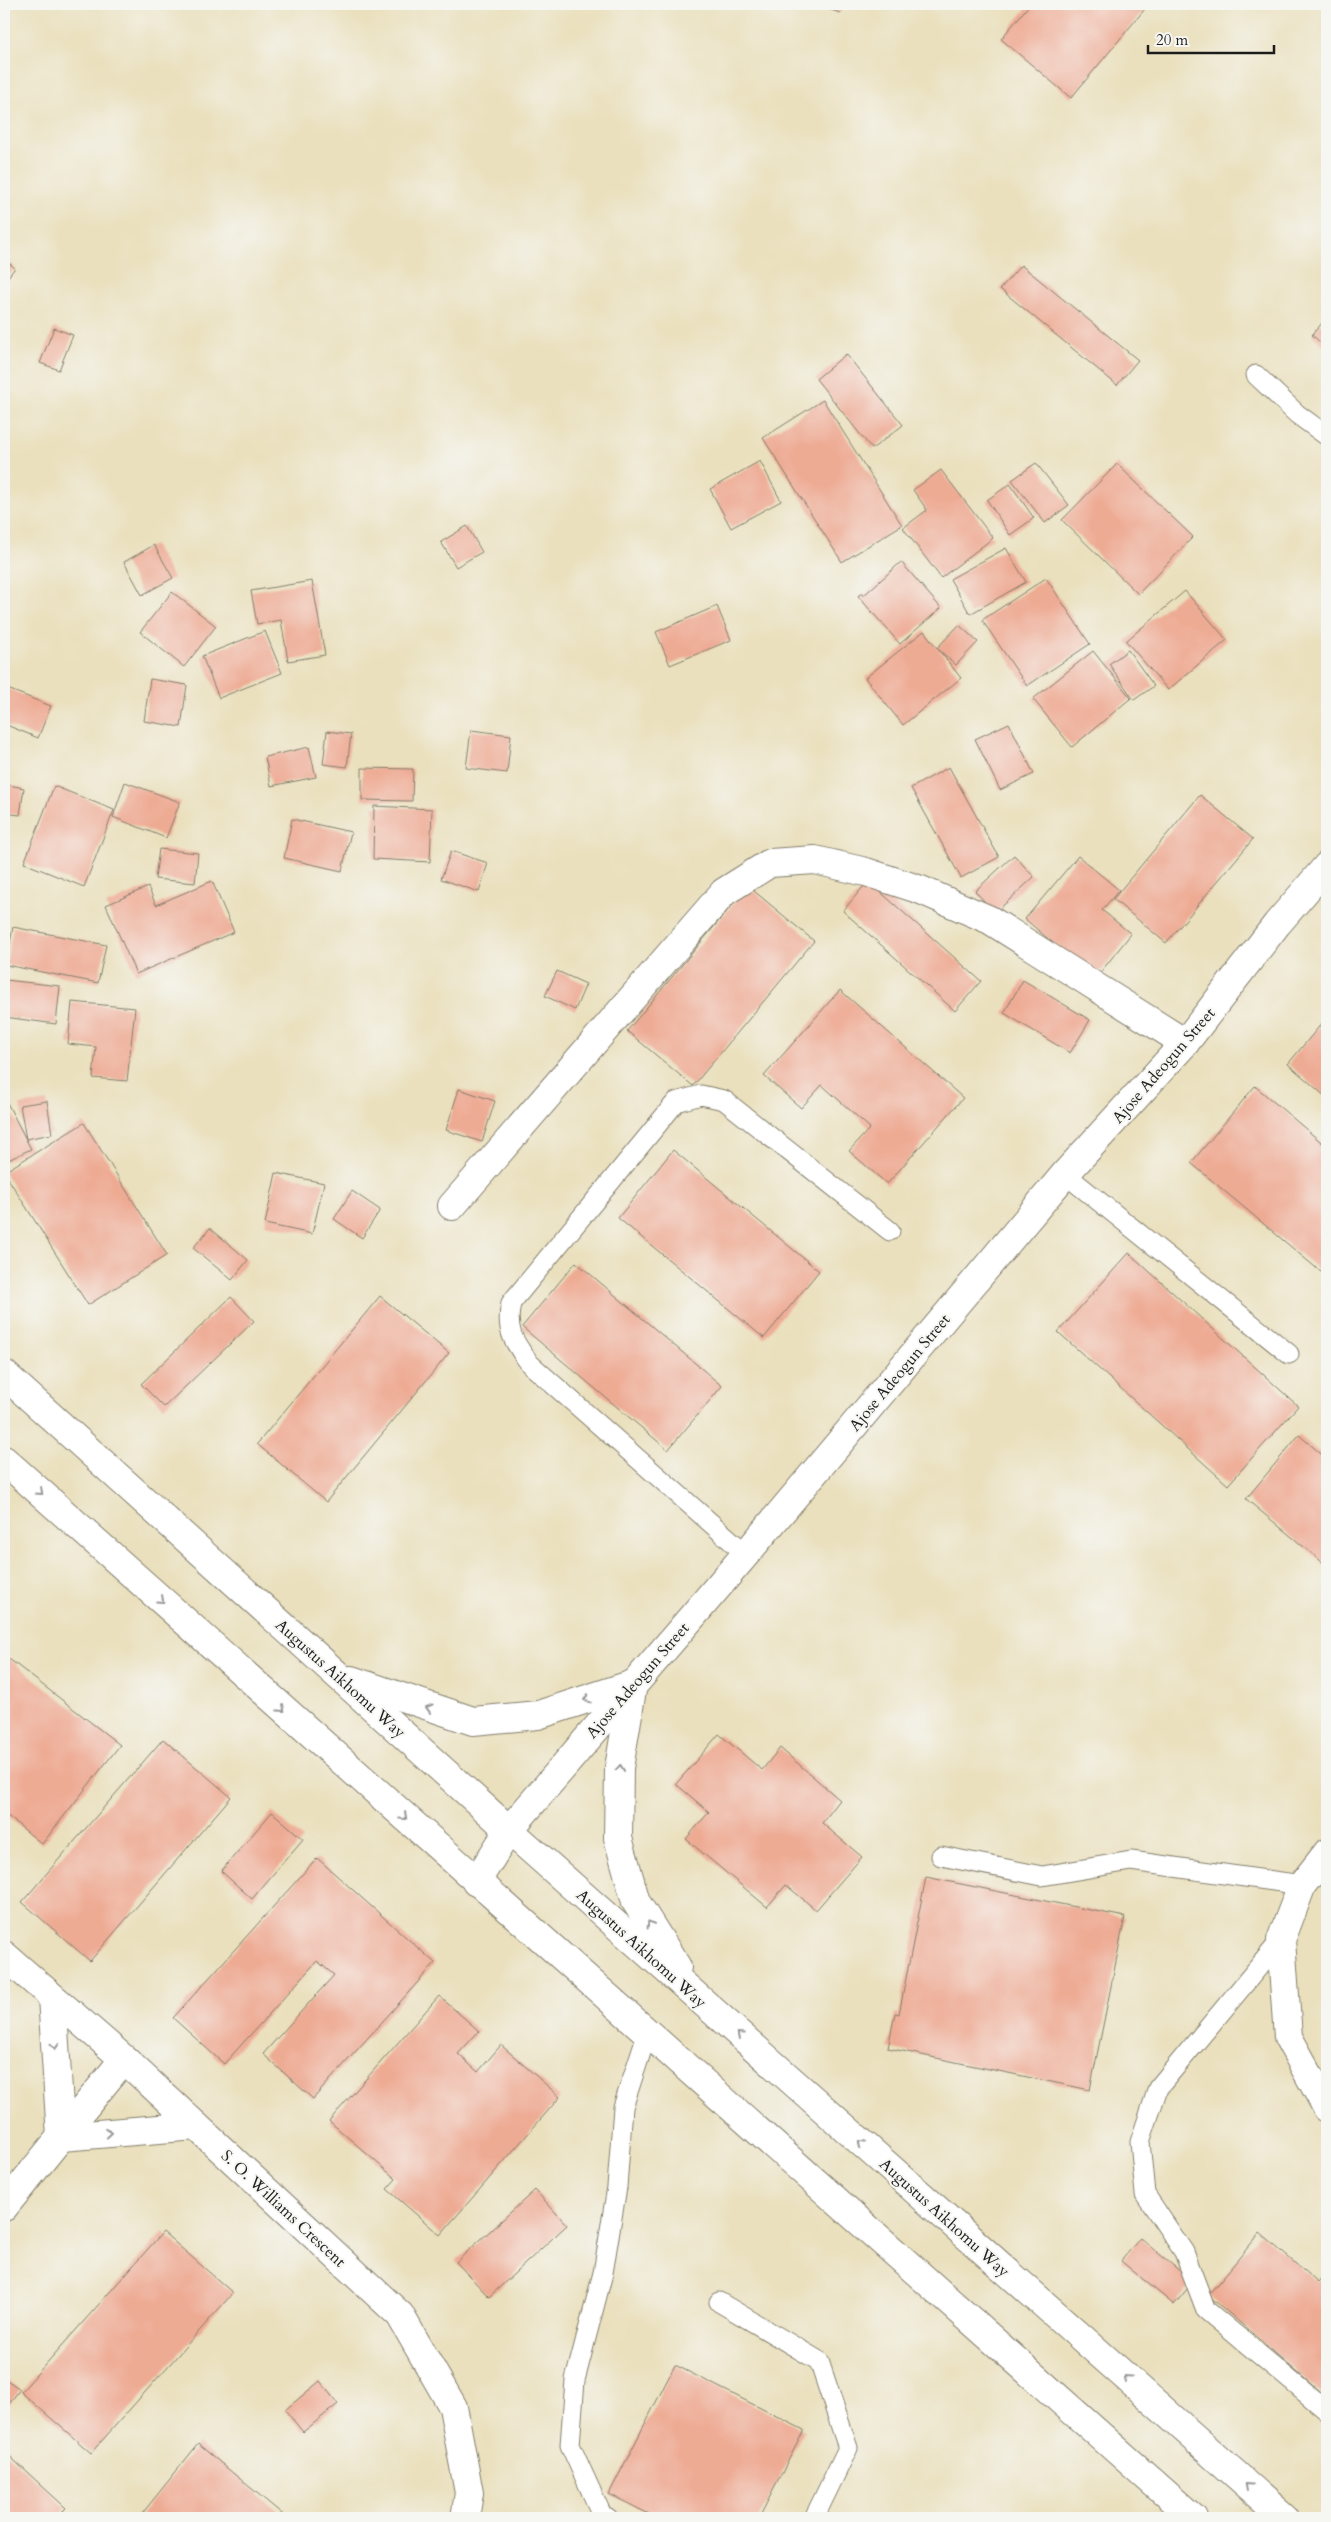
<svg xmlns="http://www.w3.org/2000/svg" width="1331" height="2522" font-family="Cardo,serif">
  <style>
    .building { fill: #eeab94 }
    .lines { fill: none; stroke-linecap: round; stroke-linejoin: round }
    .service-casing { stroke: #837e6c; stroke-width: 21 }
    .minor-casing { stroke: #837e6c; stroke-width: 30 }
    .tertiary-casing { stroke: #837e6c; stroke-width: 30 }
    .service { stroke: #fff; stroke-width: 19 }
    .minor { stroke: #fff; stroke-width: 28 }
    .tertiary { stroke: #fff; stroke-width: 28 }
    .oneway { stroke: #999 }
    .labels { text-anchor: middle; stroke-width: 4; stroke-linejoin: round; paint-order: stroke }
    .street-label { font-size: 16px; fill: #1c1c1c; stroke: #f6f6f2 }
  </style>
  <rect width="100%" height="100%" fill="#f6f6f2"/>
  <filter id="ink" filterUnits="userSpaceOnUse"><feTurbulence type="fractalNoise" baseFrequency=".02" numOctaves="2"/><feDisplacementMap in="SourceGraphic" scale="10" xChannelSelector="R" yChannelSelector="G"/><feConvolveMatrix kernelMatrix="1 2 1 2 8 2 1 2 1" color-interpolation-filters="sRGB"/></filter>
  <filter id="wash" filterUnits="userSpaceOnUse"><feTurbulence type="fractalNoise" baseFrequency=".0096" numOctaves="4" result="noise"/><feDisplacementMap in="SourceGraphic" scale="20" xChannelSelector="R" yChannelSelector="G"/><feGaussianBlur stdDeviation="1.12" result="paint"/><feColorMatrix in="noise" values="0 0 0 0 0 0 0 0 0 0 0 0 0 0 0 0 0 1.4 0 .05"/><feComposite in="paint" operator="in"/></filter>
  <g filter="url(#wash)">
    <rect width="100%" height="100%" fill="#eae0bd"/>
    <g id="blocks">
      <g class="building">
        <path d="M814,4h29l-3,9z"/>
        <path d="M1030,4h119l-78,94 -70,-59z"/>
        <path d="M4,259l11,9 -11,14z"/>
        <path d="M1021,265l117,95 -21,25 -117,-96z"/>
        <path d="M1327,317v31l-15,-13z"/>
        <path d="M54,328l19,7 -14,35 -19,-7z"/>
        <path d="M846,354l57,71 -31,24 -56,-70z"/>
        <path d="M823,400l79,125 -60,37 -79,-124z"/>
        <path d="M760,461l21,40 -50,27 -21,-39z"/>
        <path d="M1036,463l33,42 -24,18 -33,-43z"/>
        <path d="M1117,464l76,73 -55,57 -76,-74z"/>
        <path d="M941,470l52,68 -52,40 -38,-50 24,-18 -14,-20z"/>
        <path d="M1010,484l24,34 -24,17 -23,-35z"/>
        <path d="M467,526l15,26 -26,15 -15,-25z"/>
        <path d="M154,545l19,33 -31,17 -18,-33z"/>
        <path d="M1006,548l20,34 -56,32 -20,-35z"/>
        <path d="M901,562l40,46 -41,36 -42,-48 4,-3 1,3z"/>
        <path d="M1046,578l44,66 -63,42 -45,-66z"/>
        <path d="M312,581l13,74 -37,6 -7,-41 -24,4 -6,-33z"/>
        <path d="M1185,591l42,49 -59,50 -42,-49z"/>
        <path d="M172,592l44,34 -32,41 -44,-35z"/>
        <path d="M717,606l14,34 -61,25 -14,-33z"/>
        <path d="M959,625l19,17 -22,23 -18,-16 23,29 -58,47 -38,-47 59,-47 13,17z"/>
        <path d="M265,631l17,42 -63,25 -17,-42z"/>
        <path d="M1128,650l26,36 -20,14 -25,-36z"/>
        <path d="M1093,651l38,47 -59,49 -39,-48z"/>
        <path d="M150,679l37,6 -6,42 -37,-6z"/>
        <path d="M5,688l46,18 -13,32 -34,-14z"/>
        <path d="M1009,723l25,51 -34,16 -25,-51z"/>
        <path d="M471,730l40,5 -4,38 -41,-5z"/>
        <path d="M327,731l24,3 -4,33 -24,-3z"/>
        <path d="M309,747l7,30 -45,9 -6,-29z"/>
        <path d="M949,767l50,90 -38,21 -50,-90z"/>
        <path d="M362,768l51,1 -1,32 -50,-1z"/>
        <path d="M125,782l55,20 -14,36 -53,-21z"/>
        <path d="M4,784l20,4 -4,27 -16,-2z"/>
        <path d="M54,786l60,24 -30,77 -60,-24z"/>
        <path d="M1200,795l53,44 -87,104 -53,-44z"/>
        <path d="M374,806l58,3 -2,53 -57,-3z"/>
        <path d="M292,819l59,13 -9,39 -58,-13z"/>
        <path d="M159,849l39,4 -3,30 -40,-4z"/>
        <path d="M451,851l37,12 -9,29 -38,-13z"/>
        <path d="M1014,855l20,22 -39,36 -20,-22z"/>
        <path d="M1078,856l41,34 -17,20 29,24 -36,45 -70,-60z"/>
        <path d="M212,881l22,51 -98,42 -30,-69 42,-18 8,18z"/>
        <path d="M868,881l113,100 -26,30 -112,-100z"/>
        <path d="M748,886l66,55 -121,145 -66,-55z"/>
        <path d="M13,927l93,18 -8,38 -92,-18z"/>
        <path d="M557,971l29,13 -11,26 -30,-14z"/>
        <path d="M5,980l55,6 -4,38 -52,-7z"/>
        <path d="M1023,980l67,40 -20,33 -66,-40z"/>
        <path d="M840,990l123,108 -76,86 -38,-33 21,-23 -48,-43 -21,23 -37,-32z"/>
        <path d="M72,1002l63,6 -8,73 -34,-3 3,-31 -28,-3z"/>
        <path d="M1327,1017v81l-39,-34z"/>
        <path d="M1255,1086l72,61v130l-136,-114z"/>
        <path d="M459,1089l36,12 -13,41 -36,-12z"/>
        <path d="M4,1097l27,52 -27,13z"/>
        <path d="M47,1101l5,33 -26,5 -6,-34z"/>
        <path d="M84,1123l83,132 -79,50 -84,-133z"/>
        <path d="M673,1150l146,121 -55,67 -146,-120z"/>
        <path d="M276,1173l48,10 -12,51 -47,-10z"/>
        <path d="M352,1191l28,19 -18,28 -28,-19z"/>
        <path d="M210,1228l38,32 -16,20 -39,-32z"/>
        <path d="M1129,1253l169,153 -70,79 -170,-153z"/>
        <path d="M576,1262l146,124 -54,64 -146,-123z"/>
        <path d="M380,1296l69,57 -123,149 -69,-58z"/>
        <path d="M231,1297l23,24 -90,86 -23,-23z"/>
        <path d="M1299,1435l28,24v107l-81,-67z"/>
        <path d="M4,1655l116,90 -78,99 -38,-31z"/>
        <path d="M719,1734l43,36 18,-22 60,52 -18,23 40,34 -46,53 -30,-25 -19,22 -81,-68 23,-27 -33,-28z"/>
        <path d="M163,1739l68,58 -141,164 -68,-59z"/>
        <path d="M272,1812l31,27 -51,60 -31,-28z"/>
        <path d="M317,1858l118,105 -122,136 -50,-45 71,-79 -17,-14 -93,103 -51,-46z"/>
        <path d="M926,1877l199,40 -35,173 -202,-42 7,-35 4,1z"/>
        <path d="M439,1996l40,35 -21,23 20,18 23,-27 59,52 -120,138 -53,-46 9,-10 -67,-58z"/>
        <path d="M535,2190l32,35 -78,72 -33,-35z"/>
        <path d="M163,2232l70,61 -142,160 -70,-61z"/>
        <path d="M1260,2233l58,50 9,-11v126l-119,-103z"/>
        <path d="M1140,2238l53,44 -19,23 -53,-44z"/>
        <path d="M675,2365l129,65 -45,88h-102l-48,-24z"/>
        <path d="M4,2378l16,11 -16,22z"/>
        <path d="M320,2381l18,23 -35,28 -18,-22z"/>
        <path d="M198,2444l89,74h-142l-4,-3z"/>
        <path d="M4,2451l62,57 -10,10h-52z"/>
      </g>
    </g>
  </g>
  <g filter="url(#ink)">
    <use href="#blocks" fill-opacity="0" stroke="#837e6c" stroke-width="1"/>
    <g class="lines">
      <defs>
        <g id="service">
          <path d="M1256,375l41,39 30,22"/>
          <path d="M1065,1174l224,180"/>
          <path d="M746,1554l-216,-190c-16,-22 -25,-33 -19,-61l165,-201 25,-7 23,5 166,131"/>
          <path d="M941,1856l101,20 89,-15 171,24"/>
          <path d="M1281,1940l-123,148 -18,54 5,52 39,58 22,58 121,101"/>
          <path d="M719,2302l100,59 29,87 -34,70"/>
          <path d="M608,2518l-6,-3 -32,-70 5,-65 28,-107 14,-86 6,-80 24,-73"/>
        </g>
        <g id="minor">
          <path d="M452,1206l272,-314 46,-29 45,-3 51,12 55,18 69,30 195,123"/>
          <path d="M1327,1853l-25,32 -21,55 7,97 39,71"/>
          <path d="M476,1882l33,-52 237,-276 319,-380 120,-131 92,-119 50,-58"/>
          <path d="M4,1955l120,104 276,256 53,92 16,86 -4,25"/>
          <path d="M52,1997l9,140 135,-11"/>
          <path d="M4,2207l120,-148"/>
        </g>
        <g id="tertiary">
          <path d="M4,1374l505,456 776,688"/>
          <path d="M4,1460l1189,1058"/>
          <path d="M351,1680l122,41 65,-6 95,-31 -14,84 -1,70 18,64 41,65"/>
        </g>
      </defs>
      <use href="#service" class="service-casing"/>
      <use href="#minor" class="minor-casing"/>
      <use href="#tertiary" class="tertiary-casing"/>
      <use href="#service" class="service"/>
      <use href="#minor" class="minor"/>
      <use href="#tertiary" class="tertiary"/>
    </g>
    <defs><path id="oneway-chevron" d="M-2-3.5L2.5 0L-2 3.5" fill="none" stroke-width="1.6" stroke-linecap="round" stroke-linejoin="round" transform="scale(1.25)"/></defs>
    <g class="oneway">
      <use href="#oneway-chevron" transform="translate(40 1492) rotate(42)"/>
      <use href="#oneway-chevron" transform="translate(161 1600) rotate(42)"/>
      <use href="#oneway-chevron" transform="translate(587 1699) rotate(162)"/>
      <use href="#oneway-chevron" transform="translate(429 1708) rotate(-163)"/>
      <use href="#oneway-chevron" transform="translate(282 1709) rotate(42)"/>
      <use href="#oneway-chevron" transform="translate(620 1768) rotate(-85)"/>
      <use href="#oneway-chevron" transform="translate(404 1817) rotate(42)"/>
      <use href="#oneway-chevron" transform="translate(650 1924) rotate(-122)"/>
      <use href="#oneway-chevron" transform="translate(740 2035) rotate(-138)"/>
      <use href="#oneway-chevron" transform="translate(55 2046) rotate(87)"/>
      <use href="#oneway-chevron" transform="translate(109 2133) rotate(-5)"/>
      <use href="#oneway-chevron" transform="translate(861 2143) rotate(-138)"/>
      <use href="#oneway-chevron" transform="translate(1127 2378) rotate(-138)"/>
      <use href="#oneway-chevron" transform="translate(1248 2486) rotate(-138)"/>
    </g>
  </g>
  <g class="labels">
    <g class="street-label">
      <text transform="translate(1163 1065) rotate(-49)" y="6">Ajose Adeogun Street</text>
      <text transform="translate(899 1372) rotate(-50)" y="6">Ajose Adeogun Street</text>
      <text transform="translate(341 1678) rotate(42)" y="6">Augustus Aikhomu Way</text>
      <text transform="translate(637 1680) rotate(-49)" y="6">Ajose Adeogun Street</text>
      <text transform="translate(642 1948) rotate(42)" y="6">Augustus Aikhomu Way</text>
      <text transform="translate(284 2208) rotate(43)" y="6">S. O. Williams Crescent</text>
      <text transform="translate(945 2217) rotate(42)" y="6">Augustus Aikhomu Way</text>
    </g>
  </g>
  <rect width="1331" height="2522" fill="none" stroke="#f6f6f2" stroke-width="20"/>
  <path d="M1148 45v8h126v-8" fill="none" stroke="#1c1c1c" stroke-width="2.5"/>
  <text x="1156" y="45" font-size="15" fill="#1c1c1c" stroke="#f6f6f2" stroke-width="4" paint-order="stroke">20 m</text>
</svg>
